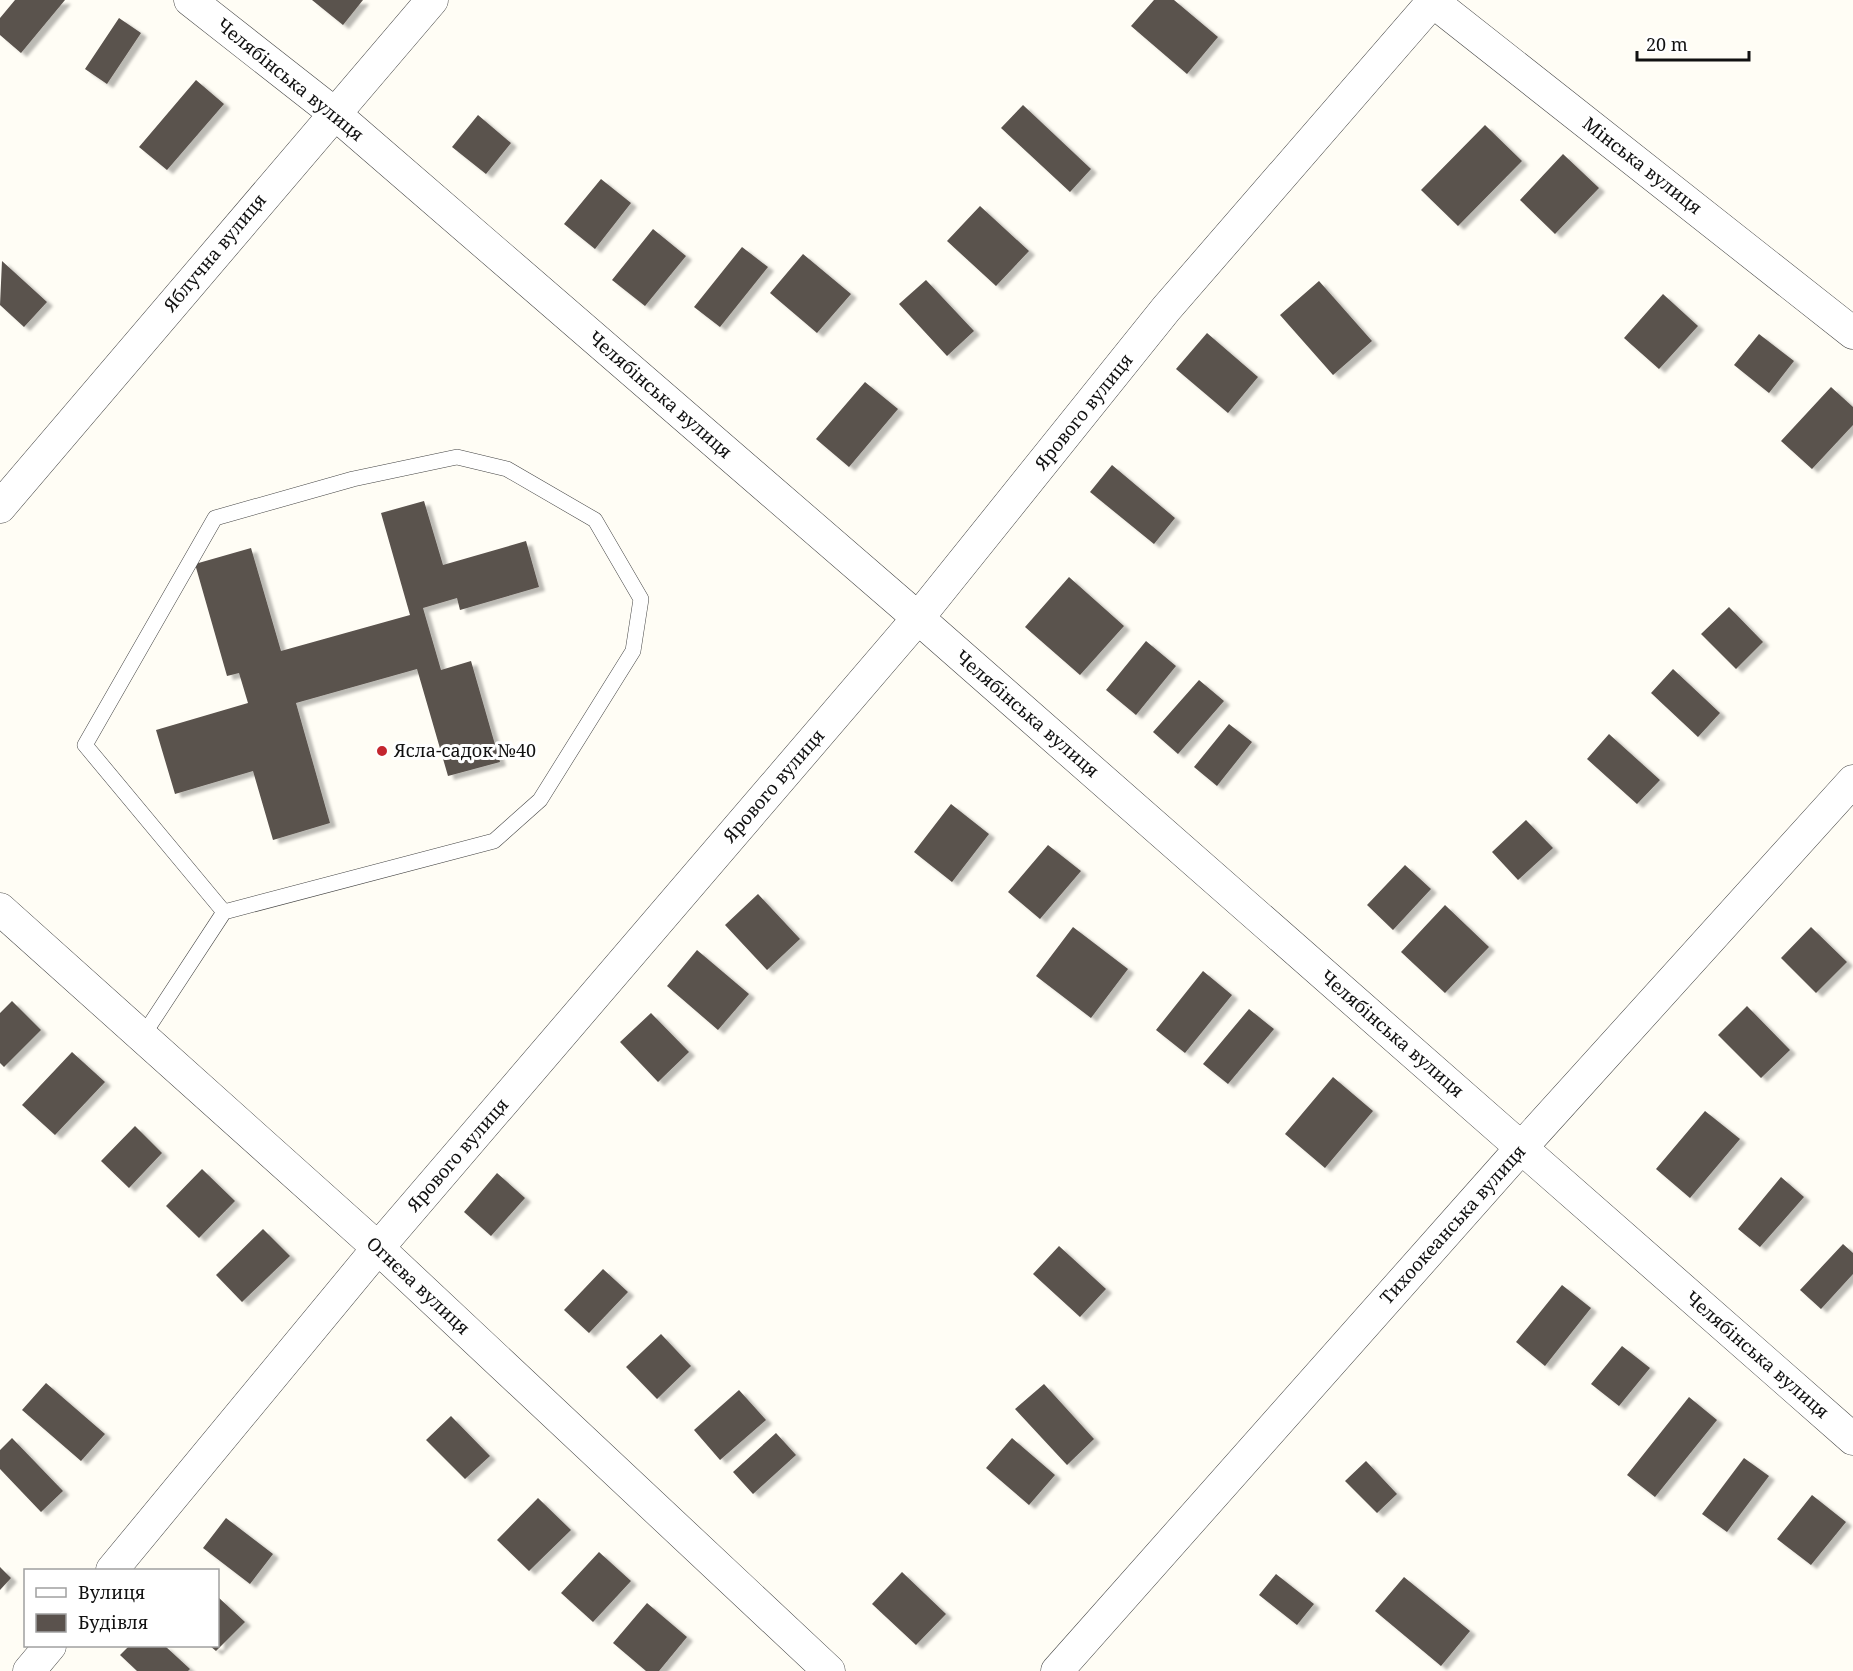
<svg xmlns="http://www.w3.org/2000/svg" width="1853" height="1671" viewBox="0 0 1853 1671" font-family="'Noto Serif',serif">
<style>
.building{fill:#5a524d;filter:url(#shadow)}
.lines{fill:none;stroke-linecap:round;stroke-linejoin:round}
.lane-casing{stroke:#444;stroke-width:16}
.street-casing{stroke:#444;stroke-width:33}
.lane{stroke:#fff;stroke-width:15}
.street{stroke:#fff;stroke-width:32}
.poi-dot{fill:#c4262e;stroke:#fff;stroke-width:2}
.labels{text-anchor:middle;stroke-width:6;stroke-linejoin:round;paint-order:stroke}
.street-label{font-size:18px;fill:#111;stroke:#fff}
.poi-label{font-size:18px;fill:#111;stroke:#fff;text-anchor:start}
</style>
<defs>
<filter id="shadow"><feDropShadow dx="6" dy="4" stdDeviation="1.5" flood-color="#0004"/></filter>
</defs>
<rect width="100%" height="100%" fill="#fffdf5"/>
<path class="building" d="M15,0h50l-44,53 -21,-18v-17z
M312,0h51l-20,25z
M1154,0h20l44,37 -31,37 -56,-48z
M119,18l22,15 -34,51 -22,-15z
M196,80l28,24 -57,66 -28,-23z
M1023,105l68,64 -21,23 -69,-64z
M478,115l33,28 -25,31 -34,-27z
M1485,125l37,36 -64,65 -37,-36z
M1563,154l36,34 -44,46 -35,-34z
M601,179l30,24 -36,46 -31,-25z
M980,206l49,45 -33,35 -49,-45z
M653,229l33,27 -41,50 -33,-26z
M742,247l26,20 -48,60 -26,-20z
M803,254l48,40 -34,39 -47,-40z
M2,261l45,41 -23,25 -24,-22z
M926,280l48,51 -27,25 -48,-52z
M1319,281l53,60 -39,34 -53,-60z
M1663,294l35,32 -39,43 -35,-31z
M1207,333l51,44 -30,36 -52,-44z
M1759,334l35,27 -25,32 -35,-28z
M865,382l33,27 -49,58 -33,-28z
M1831,387l22,20v18l-41,44 -31,-28z
M1112,465l63,53 -21,26 -64,-52z
M424,501l19,64 83,-24 13,46 -79,23 -3,-12 -34,10 18,62 30,-9 29,101 -52,14 -31,-107 -121,34 34,120 -57,17 -20,-69 -78,23 -19,-64 92,-27 -9,-30 -12,3 -32,-112 56,-16 30,103 129,-36 -29,-102z
M1069,577l55,49 -44,49 -55,-48z
M1729,607l34,35 -27,27 -35,-35z
M1146,641l30,25 -40,49 -30,-25z
M1673,669l47,44 -22,24 -47,-44z
M1199,680l25,21 -46,53 -25,-22z
M1229,724l23,18 -35,44 -23,-19z
M1609,734l51,46 -23,24 -50,-45z
M951,804l38,30 -37,48 -38,-30z
M1526,820l27,28 -35,32 -26,-28z
M1048,845l33,26 -41,48 -32,-27z
M1405,865l26,24 -38,41 -26,-25z
M758,894l42,45 -33,31 -42,-45z
M1445,905l44,42 -44,46 -44,-41z
M1073,927l55,42 -37,49 -55,-42z
M1811,927l36,35 -31,31 -35,-35z
M697,950l52,44 -31,36 -51,-44z
M1203,971l29,24 -47,58 -29,-23z
M12,1001l29,29 -37,37 -4,-4v-50z
M1747,1006l43,44 -29,28 -43,-43z
M1249,1009l25,20 -46,55 -25,-20z
M651,1013l38,39 -31,30 -38,-40z
M72,1052l33,30 -50,53 -33,-30z
M1333,1077l40,34 -48,57 -40,-34z
M1705,1111l35,28 -50,59 -34,-29z
M135,1126l27,27 -33,35 -28,-27z
M202,1169l33,32 -36,37 -33,-32z
M497,1173l28,25 -34,38 -27,-24z
M1781,1177l23,20 -44,50 -22,-18z
M263,1229l27,27 -48,46 -26,-27z
M1843,1244l10,9v21l-32,35 -21,-19z
M1059,1246l47,43 -26,28 -47,-43z
M603,1269l25,23 -39,41 -25,-23z
M1562,1285l29,23 -46,58 -29,-24z
M661,1334l30,32 -34,33 -31,-32z
M1622,1346l28,22 -31,38 -28,-22z
M46,1383l59,51 -24,27 -59,-51z
M1044,1384l50,55 -27,26 -52,-56z
M739,1390l27,30 -46,40 -26,-30z
M1689,1397l28,23 -62,77 -28,-22z
M451,1416l39,40 -25,23 -39,-39z
M776,1433l20,22 -43,39 -20,-22z
M12,1438l51,53 -22,21 -41,-43v-19z
M1012,1438l43,37 -26,30 -43,-37z
M1744,1458l25,18 -42,56 -25,-18z
M1366,1461l31,33 -20,19 -32,-32z
M1812,1495l34,27 -35,43 -34,-26z
M538,1498l33,32 -42,41 -32,-31z
M226,1518l47,36 -23,30 -47,-36z
M599,1552l32,29 -38,41 -32,-29z
M0,1567l11,11 -11,12z
M902,1572l44,42 -30,31 -44,-41z
M1276,1574l38,30 -17,21 -38,-30z
M1404,1577l66,54 -29,35 -66,-55z
M218,1597l27,25 -29,29 -6,-5h8z
M647,1603l40,34 -28,34h-13l-33,-28z
M129,1646h36l25,23 -2,2h-51l-17,-16z"/>
<g class="lines">
<g class="lane-casing">
<path id="lane" d="M142,1037l82,-125 270,-71 46,-41 93,-149 8,-52 -46,-79 -88,-51 -50,-12 -104,22 -138,39 -130,227 139,167"/>
</g>
<g class="street-casing">
<path id="street" d="M190,0l144,113 584,505 935,821
M1431,0l422,333
M0,507l432,-507
M0,909l378,339 451,423
M112,1570l266,-322 540,-630 248,-309 268,-309
M29,1671l21,-25
M1057,1671l464,-523 332,-367"/>
</g>
<use href="#lane" class="lane"/>
<use href="#street" class="street"/>
</g>
<circle class="poi-dot" cx="382" cy="751" r="6"/>
<g class="labels">
<g class="street-label">
<text transform="translate(290 80) rotate(39)" y="6">Челябінська вулиця</text>
<text transform="translate(1642 166) rotate(38)" y="6">Мінська вулиця</text>
<text transform="translate(215 253) rotate(-50)" y="6">Яблучна вулиця</text>
<text transform="translate(660 395) rotate(41)" y="6">Челябінська вулиця</text>
<text transform="translate(1084 412) rotate(-51)" y="6">Ярового вулиця</text>
<text transform="translate(1027 714) rotate(41)" y="6">Челябінська вулиця</text>
<text transform="translate(774 786) rotate(-49)" y="6">Ярового вулиця</text>
<text transform="translate(1392 1034) rotate(41)" y="6">Челябінська вулиця</text>
<text transform="translate(458 1155) rotate(-49)" y="6">Ярового вулиця</text>
<text transform="translate(1453 1225) rotate(-48)" y="6">Тихоокеанська вулиця</text>
<text transform="translate(418 1286) rotate(43)" y="6">Огнєва вулиця</text>
<text transform="translate(1757 1355) rotate(41)" y="6">Челябінська вулиця</text>
</g>
<g class="poi-label">
<text x="394" y="757">Ясла-садок №40</text>
</g>
</g>
<rect x="24" y="1569" width="195" height="78" fill="#ffffff" stroke="#a0a0a0" stroke-width="1.5"/>
<rect x="36" y="1588" width="30" height="9" fill="#ffffff" stroke="#a0a0a0" stroke-width="1.5"/>
<text x="78" y="1599" font-size="18" fill="#111111">Вулиця</text>
<rect x="36" y="1614" width="30" height="18" fill="#5a524d" stroke="#a0a0a0" stroke-width="1.5"/>
<text x="78" y="1629" font-size="18" fill="#111111">Будівля</text>
<path d="M1637 51v9h112v-9" fill="none" stroke="#111111" stroke-width="3"/>
<text x="1646" y="51" font-size="18" fill="#111111" stroke="#ffffff" stroke-width="4.5" paint-order="stroke">20 m</text>
</svg>
